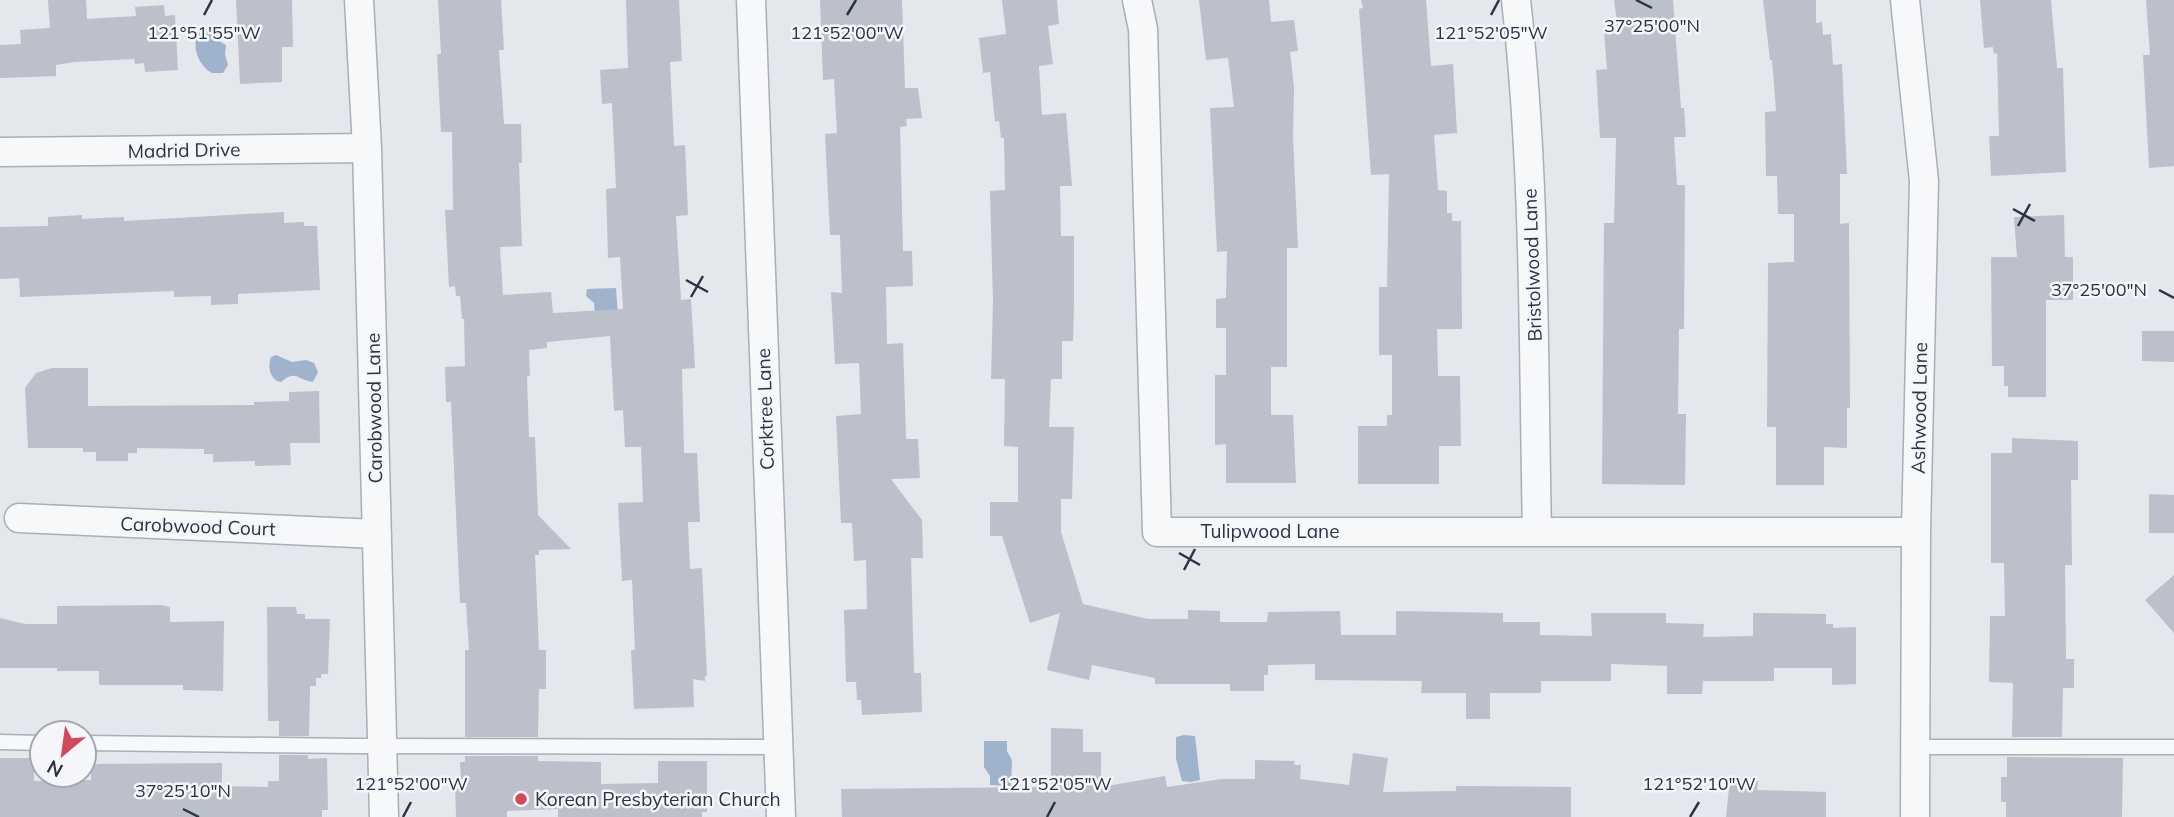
<svg xmlns="http://www.w3.org/2000/svg" width="2174" height="817" viewBox="0 0 2174 817" font-family="Mulish,sans-serif">
<style>
.water{fill:#9fb4cc}
.building{fill:#bbc0ca}
.lines{fill:none;stroke-linecap:round;stroke-linejoin:round}
.lane-casing{stroke:#a9aeb7;stroke-width:17}
.street-casing{stroke:#a9aeb7;stroke-width:31}
.lane{stroke:#f7f8fa;stroke-width:14}
.street{stroke:#f7f8fa;stroke-width:28}
.ticks{fill:none;stroke:#2b3445;stroke-width:2.5}
.poi-dot{fill:#d1495b;stroke:#f4f6f9;stroke-width:2.5}
.labels{text-anchor:middle;stroke-width:5;stroke-linejoin:round;paint-order:stroke}
.street-label{font-size:19px;fill:#2b3445;stroke:#f4f6f9}
.poi-label{font-size:19px;fill:#2b3445;stroke:#f4f6f9;text-anchor:start}
.ticks-label{font-size:18px;text-anchor:middle;fill:#2b3445;stroke:#f4f6f9;stroke-width:5;stroke-linejoin:round;paint-order:stroke}
</style>
<rect width="100%" height="100%" fill="#e4e7ec"/>
<path class="water" d="M201,27l12,3 6,11 7,4 -1,9 3,11 -5,8h-11c-16,-9 -22,-31 -11,-46z
M616,288l3,42 -23,1 -2,-28 -8,-7 1,-7z
M276,355l16,7 14,-2 8,3 4,9 -5,10c-16,-2 -16,-13 -32,0l-4,-1c-8,-6 -9,-15 -6,-24z
M1184,735l11,1 5,44 -9,2 -9,-1 -6,-22v-22z
M984,741h23v10l5,9 -1,26 -21,-1v-9l-6,-9z"/>
<path class="building" d="M48,0h38l1,19 49,-3 -1,-9 29,-2 1,11 10,-1 3,55 -33,2 -1,-9 -9,1 -1,-5 -60,3 -18,3v11l-56,2v-33l21,-1 -1,-14 30,-2z
M236,0h56l1,47h-11v35l-42,2z
M438,0h63l3,50h-5l5,74h17l1,39h-3l3,83 -22,1 3,48 48,-3 2,21 70,-4 -3,-52 -12,1 -2,-69 10,-1 -4,-85 -10,1 -2,-34 28,-2 -2,-68h53l3,61 -12,1 4,84 11,-1 3,70 -12,1 5,84 10,-1 4,69 -13,1 2,84h13l3,69h-12l2,47 12,-1 5,108h-2v5l-12,-2 1,28 -60,2 -3,-59h4l-3,-70 -10,1 -4,-78 25,-1 -2,-55h-16l-2,-37 -9,1 -4,-75 -63,6v6l-18,2 1,26h-3l2,61h6l3,78 33,34 -32,1v5h-4l4,95h7v39h-7l-1,48h-73v-87h4l-3,-47h-6l-9,-201h-5l-1,-35 20,-1 -1,-47h-2l-2,-23h-4l-1,-10 -6,1 -4,-77h8l-1,-78h-11l-4,-78h4z
M820,0h82l3,88h13l4,30 -16,1 1,7 -7,1 3,124h9l1,35 -27,1 1,57 16,-1 3,96h12l2,39 -29,1 31,41 1,38h-12l3,115h7l1,39 -60,3 -1,-15h-4l-1,-18h-10l-2,-72 23,-1 -1,-49 -12,1 -2,-38h-11l-5,-107 25,-2 -2,-51 -24,1 -4,-72 11,1 -2,-58h-10l-5,-101 12,-1 -3,-54 -11,1z
M1002,0h55l2,24 -11,2 5,38 -14,2 3,49 24,-2 6,73h-12l1,50h13v66l-1,39h-11v38h-11l-2,48h25l-2,72h-11v33l22,72 65,15h40v-9l32,1v11h47l1,-10 72,-1 1,24h55v-24l107,2v9h37v13l52,1 -1,-23h75v10l38,1 -1,13 50,-1v-23l73,1v10h7v4l23,-1v57l-24,1v-17h-58v13h-71l-1,13h-35v-28l-56,-2v17h-70v12h-51v26h-24v-26h-45l1,-12 -107,-1v-16l-47,1v10h-4v16h-34v-7h-75v-6l-63,-13 -3,15 -42,-10 13,-57 -30,10 -28,-87h-12v-34h28v-55l-14,-1 1,-67h-14l2,-77 -3,-111 15,-1 -1,-52h-3l-2,-17 -4,1 -5,-50 -7,1 -4,-35 27,-4z
M1199,0h70l2,22 23,-2 4,31 -8,1 4,35 -1,50 5,111h-11v119h-16v48h22l3,68h-70v-39l-11,1v-70h11v-47h-10v-29l10,-1 1,-47 -10,1 -7,-144 24,-1 -6,-49 -22,2z
M1361,0h65l5,66 22,-2 4,69 -23,2 4,55 9,1v22h5v8h9l1,108h-25l1,47h22l1,70h-22v38h-81v-58h29v-11h5v-60h-13v-68h8l2,-113 -18,1 -12,-166 4,-1z
M1614,0h59l8,108h3l2,29h-12l3,48h8l-1,144h-5l-1,85h8l-1,71 -83,-1 2,-261h10l2,-85h-16l-4,-68 11,-1 -3,-38 14,-1z
M1763,0h53v23l6,-1 1,13 8,-1 2,31 9,-1 5,110h-7v50l9,-1 1,185h-3v40l-23,-1v38h-48v-58h-9l1,-164 26,-1v-48h-16l-1,-38h-11l-1,-64 11,-1 -4,-51h-2z
M1980,0h71l6,68h6l3,104 -75,4 -2,-40h10l-2,-83 -3,1 -1,-7 -9,1z
M2146,0h28v166l-25,2 -6,-113h7z
M284,212v11l20,-1v4h13l3,64 -82,4v10l-27,1v-9l-37,1v-6l-154,6 -1,-19 -19,1v-52l48,-1v-9l34,-2v4l42,-2v4z
M2064,215l1,42h8v43h-27v97h-38v-11h-4v-20h-12l-1,-109h26l-3,-40z
M2142,331h32v31l-32,-1z
M52,368h36v38l166,-1v-3l35,-1v-9l30,-1 1,52h-30l1,22 -36,1v-5l-42,1v-8h-9v-5l-67,-1v5h-9v8h-32v-9h-13v-4h-55l-3,-60 11,-15z
M2012,438l66,3v39h-7l1,85h-7l1,94h8v29h-11l-1,49h-50l1,-54 -24,-1 1,-66h15l-1,-53h-13v-110h21z
M2149,494l25,1v38h-25z
M2174,575v58l-29,-33z
M161,605l9,2v15l54,-1 -1,70 -40,-1v-5h-84v-14h-42v-3h-57v-50l25,6h32v-18z
M267,607h29l1,7h8v5h25l-2,55h-7v4h-5v8h-6l-1,50h-30v-15h-11z
M1051,728l32,1v23h18v35l64,-11 2,11 55,-8h33v-19l40,1 -1,4h7l-1,14 49,6 4,-32 35,5 -5,34 73,-1v-5l115,1v30h-729l-1,-28 210,-2z
M279,755h29v4l19,-1 1,52h-6v7h-322v-59h34v23l57,-1v-16l131,-1v23l46,1v-6h11z
M465,756h73v5l63,1v22l57,-1v-22h49v51h-5v5h-144v-8l-51,2v6h-51l-1,-34 6,-1 -1,-20h5z
M2007,757l116,1 -1,59h-116v-15h-5v-25h6z
M1730,778l28,3 -1,9 69,2v25h-100z"/>
<g class="lines">
<g class="lane-casing">
<path id="lane" d="M0,742l42,1
M84,743l272,3 421,1
M1916,747h258"/>
</g>
<g class="street-casing">
<path id="street" d="M359,0l8,148 17,669
M751,0l30,817
M1137,0l6,29 14,503h759
M1516,0c20,176 17,354 21,531
M1905,0l19,181 -8,351 -1,285
M0,152l367,-4
M19,518l358,16"/>
</g>
<use href="#lane" class="lane"/>
<use href="#street" class="street"/>
</g>
<path class="ticks" d="M1636,0l16,8M204,15l8,-15M847,15l9,-15M1491,15l8,-15M2013,209l22,12M2018,226l12,-22M686,280l22,12M2159,290l15,8M691,297l12,-21M1179,553l21,12M1184,570l11,-21M183,809l16,8M403,817l8,-15M1047,817l8,-15M1690,817l9,-15"/>
<circle class="poi-dot" cx="521" cy="799" r="7"/>
<g class="labels">
<g class="street-label">
<text transform="translate(184 150) rotate(-1)" y="7">Madrid Drive</text>
<text transform="translate(1532 265) rotate(-92)" y="7">Bristolwood Lane</text>
<text transform="translate(374 408) rotate(-91)" y="7">Carobwood Lane</text>
<text transform="translate(1919 408) rotate(-89)" y="7">Ashwood Lane</text>
<text transform="translate(765 409) rotate(-92)" y="7">Corktree Lane</text>
<text transform="translate(198 526) rotate(2)" y="7">Carobwood Court</text>
<text x="1270" y="538">Tulipwood Lane</text>
</g>
<g class="poi-label">
<text x="535" y="806">Korean Presbyterian Church</text>
</g>
</g>
<g class="ticks-label">
<text x="1652" y="32">37°25'00"N</text>
<text x="204" y="39">121°51'55"W</text>
<text x="847" y="39">121°52'00"W</text>
<text x="1491" y="39">121°52'05"W</text>
<text x="2099" y="296">37°25'00"N</text>
<text x="411" y="790">121°52'00"W</text>
<text x="1055" y="790">121°52'05"W</text>
<text x="1699" y="790">121°52'10"W</text>
<text x="183" y="797">37°25'10"N</text>
</g>
<g transform="translate(63 754) rotate(209)"><circle r="33" fill="#f4f6f9" stroke="#a4a8b1" stroke-width="2"/>
<path d="M0-5L12 26L0 18L-12 26Z" fill="#d1495b"/>
<text y="-10" font-size="19" font-weight="bold" text-anchor="middle" fill="#2b3445">N</text>
</g>
</svg>
